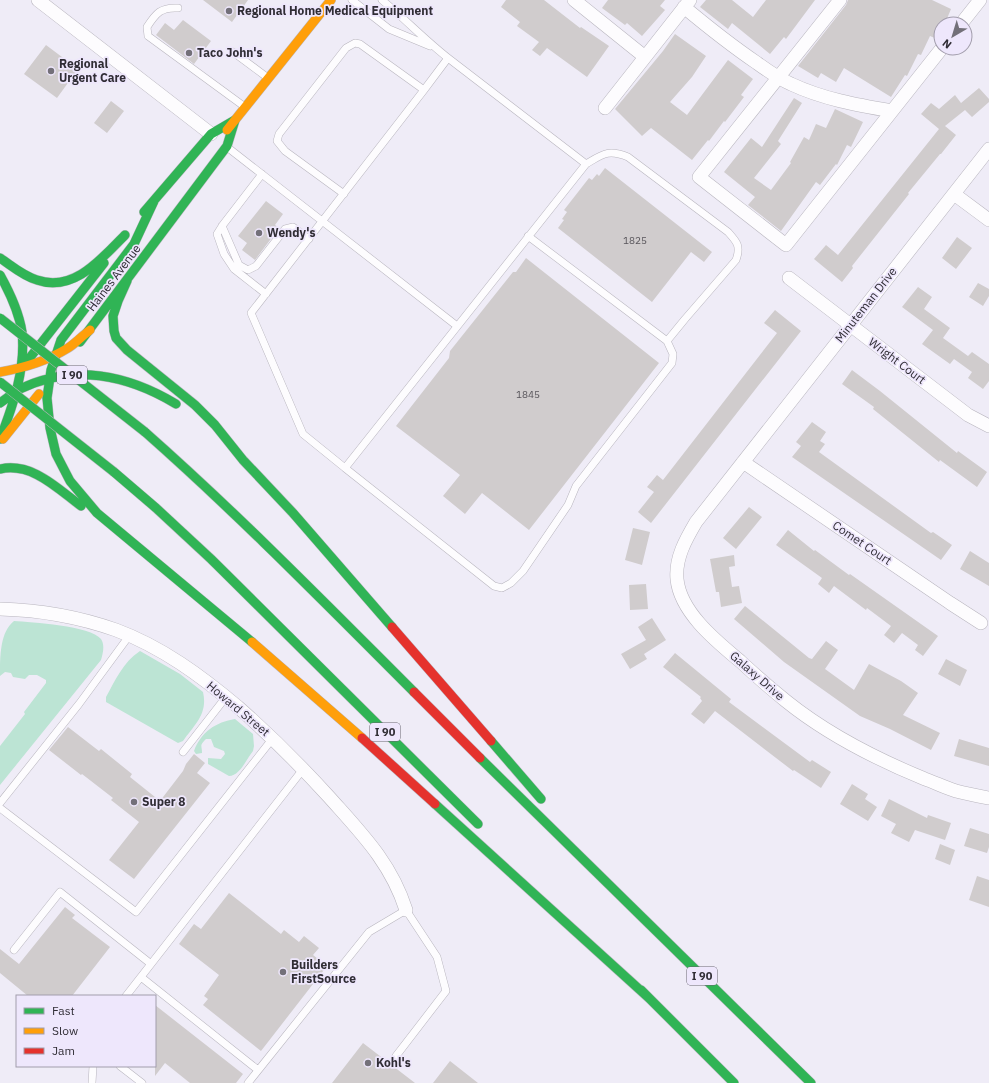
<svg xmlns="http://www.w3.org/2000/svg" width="989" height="1083" viewBox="0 0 989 1083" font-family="'IBM Plex Sans',sans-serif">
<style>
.green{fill:#bce4d4}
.building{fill:#d0cccd}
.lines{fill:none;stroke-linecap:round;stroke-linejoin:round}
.lane-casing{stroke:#b8b5be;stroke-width:8}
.street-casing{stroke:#b8b5be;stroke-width:14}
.fast-casing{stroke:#b8b5be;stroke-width:10}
.slow-casing{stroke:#b8b5be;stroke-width:10}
.jam-casing{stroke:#b8b5be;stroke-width:10}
.lane{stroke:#fdfcfe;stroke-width:7}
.street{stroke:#fdfcfe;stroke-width:13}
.fast{stroke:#30b455;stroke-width:9}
.slow{stroke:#ff9f0a;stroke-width:9}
.jam{stroke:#e5322d;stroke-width:9}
.fast-bridge-casing{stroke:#b8b5be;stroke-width:10;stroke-linecap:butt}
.fast-bridge{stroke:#30b455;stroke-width:9}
.poi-dot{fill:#737079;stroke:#eee7fc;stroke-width:1.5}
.labels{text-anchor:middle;stroke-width:3.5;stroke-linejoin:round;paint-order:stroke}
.number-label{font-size:10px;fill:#58555b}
.shield{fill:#eee7fc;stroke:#696571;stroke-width:1}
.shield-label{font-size:11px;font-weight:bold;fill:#302d35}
.poi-label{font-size:12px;font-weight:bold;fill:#302d35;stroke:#eee7fc;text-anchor:start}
.street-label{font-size:12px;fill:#302d35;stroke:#eee7fc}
</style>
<rect width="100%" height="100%" fill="#efecf7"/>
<path class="green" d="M14,621c17,1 77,5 87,18 4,6 2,14 0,21l-101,125v-39l25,-32 -1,-2 22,-29v-3l-9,-5h-8l-4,4 -12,-2 -2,-4 -6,-1 -5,4c0,-20 0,-44 14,-55z
M140,651l40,23 23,18c5,22 -8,32 -20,49l-5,2 -72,-41v-5c9,-16 17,-35 34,-46z
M235,719l18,15 1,12 -1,5c-6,7 -13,25 -24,25l-21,-12v-6l13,1 4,-5 -1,-3 -10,-4 -3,-8h-5c-7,7 -4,6 -4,14l-6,1 -2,-3c7,-19 22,-29 41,-32z"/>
<path class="building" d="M203,0h45l-16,22z
M506,0h38l36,28 1,-1 28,19 -22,31 -40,-29 -7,8 -8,-6 7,-8 -22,-16 3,-4 -19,-15z
M608,0h57l-5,6 5,4 -23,26 -15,-13 -2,2 -23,-17z
M706,0h26l21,17 13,-17h49l-29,39 -2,-2 -14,17 -38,-31 -4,6 -28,-22z
M848,0h84l19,9 -5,12 -2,3h-3v7l-4,8 -7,-3 -9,19 -3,-1 -11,22 -2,-1 -14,22 -47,-29 -8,14 -15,-9 -3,5 -20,-12 48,-61z
M183,20l28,21 -17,23 -38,-29 9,-12 9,7z
M675,34l31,22 -14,21 -22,25 17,13 41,-55 25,19 -12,16 3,2 -19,25 -1,-1 -15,20 -1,-1 -16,20 -41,-32 -9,8 -27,-27 48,-58z
M46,45l32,24 -21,29 -33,-24z
M979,88l10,11v3l-17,15 -7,-7 -20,16 11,9 -15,19h-1l-32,39 1,1 -57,72 1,2 -11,14 -28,-23 12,-14 12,10 101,-126 -18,-15 10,-11 8,6 16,-14 6,8z
M794,98l8,5 -24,38 3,3 -27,34 17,12 20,-27 -1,-1 14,-25 5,3 7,-16 10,4 9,-19 28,13 -12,25 -4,-2 -10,20 -1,-1 -16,21 -4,-3 -35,49 -33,-26 7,-8 -31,-25 27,-34 11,9z
M111,101l13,10 -17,22 -13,-10z
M605,168l107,84 -8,10 -13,-10 -39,50 -94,-74 6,-8 -2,-1 5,-7 -3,-2 25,-32 3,2 5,-6 2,2z
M266,201l17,13 -8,11 4,3 -24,32 -13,-10 5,-7 -9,-7z
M957,237l15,11 -16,21 -14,-11z
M526,258l133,105 -130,167 -47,-37 -17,21 -22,-18 17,-21 -64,-49 53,-68 1,-7 63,-79h3z
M978,283l11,6v7l-6,10 -14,-9z
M918,287l14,10 -8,12 26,19 -7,10 25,18 4,-4 17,12v17l-6,8 -15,-11 4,-6 -18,-13 -4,5 -28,-20 11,-14 -31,-23z
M775,310l26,21 -150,192 -13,-11 16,-20 -7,-5 10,-12 6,5 114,-147 -13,-10z
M852,370l28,21 77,62 1,-2 29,21 -10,15 -37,-27 -1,2 -66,-53 1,-2 -32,-23z
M812,422l14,10 -6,9 5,3 -6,8 112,81 2,-1 19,13 -11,15 -149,-103 9,-11 -5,-4z
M749,507l13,10 -26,32 -13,-11z
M633,528l17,4 -8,33 -17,-5z
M788,530l26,21 1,-1 34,25 1,-1 88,62 -15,20 -8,-6 3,-5 -16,-12 -8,10 -10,-8 7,-9 -24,-18 -1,2 -32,-24 -5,7 -11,-9 4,-6 -46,-33z
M970,551l19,12v23l-29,-17z
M734,555l1,11 -6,1 3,20 7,-1 3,17 -21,4 -2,-15h-3l-6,-33z
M646,584l2,25 -18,1 -1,-25z
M745,606l64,52 3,1 14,-18 12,9 -13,19 29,21 15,-26 32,17 17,12 -15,22 37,18 -9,17 -41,-21 -30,-13 -76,-54 -50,-43z
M652,618l14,22 -22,14 3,5 -17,10 -9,-15 25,-14 -8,-13z
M675,653l56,46 -2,3 81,60 2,-2 19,12 -10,16 -27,-18 -1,1 -78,-60 -11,13 -13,-10 11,-13 -2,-3 1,-1 -38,-30z
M946,659l21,11 -7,16 -22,-12z
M68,727l31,24 2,-2 31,25 -2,3 30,24 23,-30 3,-7 8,-10 11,9 -8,10 13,10 -76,96 -25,-19 30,-38 -28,-22 2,-2 -31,-24 -1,1 -32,-25z
M959,739l30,9v18l-35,-10z
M852,784l16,10 -3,5 12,8 -9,14 -28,-17z
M889,799l38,19 1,-3 23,8 -6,17 -30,-10 -6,12 -18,-9 5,-9 -15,-8z
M970,828l19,6v13l-2,6 -23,-7z
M940,844l15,6 -5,15 -15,-6z
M977,876l12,4v27l-20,-7z
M229,893l52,41 3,-4 15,12 5,-6 15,12 -6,7 14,11 -66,85 -58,-46 5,-6 -4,-3 15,-21 -40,-31 15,-20 7,5z
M65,907l10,8 -3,3 38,29 -38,49h-44l-28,-23v-24l19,15z
M155,1005l88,69 -7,9h-46l-25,-20 -10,13z
M363,1043l52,40h-83z
M450,1061l28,22h-45z"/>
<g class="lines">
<g class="lane-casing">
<path id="lane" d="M352,0l37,29 41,17
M382,0c23,19 43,40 66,58l138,106 -241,304 -42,-34 -52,-121 173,-223 24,-32
M178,8c-17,-1 -22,5 -31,19l1,9 97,71
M233,52l35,26
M227,147l230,179
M262,174l-40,52 -5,8 7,20 10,15 32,25
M344,194l-59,-43 -8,-10 2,-7 67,-86 9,-5 5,1 64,46
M222,226l17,39 9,5 8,-4 29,-37 8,-2 16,12
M528,236l139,105 18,-22 51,-59c5,-14 1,-18 -8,-28l-100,-75c-20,-8 -25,-3 -42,7
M345,468l149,118 8,2 9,-5 12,-12 45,-66 8,-19 96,-123 1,-9 -6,-13
M183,752l43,-55
M0,803l79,-99 50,-68
M0,808l136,104 137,-174
M14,950l46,-58 91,72
M141,977l117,93
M126,996l178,-228
M120,1066l22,17
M92,1083l1,-17
M248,1083l121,-151 37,-22 31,47 9,34 -50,65"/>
</g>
<g class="street-casing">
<path id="street" d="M38,0l173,134
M574,0l71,57
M840,0l-141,177 87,68 156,-197
M684,7c24,20 48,39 73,56 11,8 22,16 34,21 32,15 66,21 101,27
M961,24l19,-24
M605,108l85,-108
M989,149l-293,373c-10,17 -21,36 -19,57 3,33 39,62 63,82 15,14 30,27 46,40 41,33 90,58 139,78 11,4 21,9 31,12 11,3 22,5 33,7
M954,194l35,26
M789,278l179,137 21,11
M743,462l207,141 31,20
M0,609c39,1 79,8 116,21 46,17 85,46 122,77 34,30 62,58 92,91 32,36 61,65 76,112"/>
</g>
<g class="fast-casing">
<path id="fast" d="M154,201l-20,43 -73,96 -10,30 -4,28 3,30 6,26 14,27 27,32 155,129
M144,212l67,-78 24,-14
M0,258c12,8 23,18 37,22 37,13 65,-22 88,-45
M0,275c10,18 19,37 22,57 4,36 -9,74 -22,107
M127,281l-9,20 -5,15 1,15 2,7 11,12 68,55 20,20 28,35 50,53 99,114
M80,342l147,-196 8,-26
M28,360l76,-97
M0,403c7,-5 13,-10 20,-14 53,-26 108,-14 156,15
M145,432c94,83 181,172 269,260
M0,469c32,-7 57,19 81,37
M114,472l42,36 55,51 267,265
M491,741l50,58
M480,758l331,325
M435,804l215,195
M641,990l93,93"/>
</g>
<g class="slow-casing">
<path id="slow" d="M227,130l104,-130
M0,372c24,-4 47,-11 68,-24 8,-5 14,-12 22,-18
M3,439l36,-45
M252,642l110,96"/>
</g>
<g class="jam-casing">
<path id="jam" d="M392,627l99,114
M414,692l66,66
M362,738l73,66"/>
</g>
<use href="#lane" class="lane"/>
<use href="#street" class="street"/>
<use href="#fast" class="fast"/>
<use href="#slow" class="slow"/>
<use href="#jam" class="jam"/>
<g class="fast-bridge-casing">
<path id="fast-bridge" d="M0,318l145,114
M0,382l114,90"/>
</g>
<use href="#fast-bridge" class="fast-bridge"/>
</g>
<g class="poi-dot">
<circle cx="229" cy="11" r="4"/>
<circle cx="189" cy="53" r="4"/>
<circle cx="51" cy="71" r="4"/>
<circle cx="259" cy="233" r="4"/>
<circle cx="134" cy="802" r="4"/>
<circle cx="283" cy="972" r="4"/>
<circle cx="368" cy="1063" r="4"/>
</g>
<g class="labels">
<g class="number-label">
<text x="635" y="244">1825</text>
<text x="528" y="398">1845</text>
</g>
<g class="shield">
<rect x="57" y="366" width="30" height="18" rx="3"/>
<rect x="370" y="723" width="30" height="18" rx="3"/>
<rect x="687" y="967" width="30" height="18" rx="3"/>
</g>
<g class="shield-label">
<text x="72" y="379">I 90</text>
<text x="385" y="736">I 90</text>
<text x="702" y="980">I 90</text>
</g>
<g class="poi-label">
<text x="237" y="15">Regional Home Medical Equipment</text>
<text x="197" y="57">Taco John's</text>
<text x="59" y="68">Regional<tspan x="59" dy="14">Urgent Care</tspan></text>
<text x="267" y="237">Wendy's</text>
<text x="142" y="806">Super 8</text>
<text x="291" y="969">Builders<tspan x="291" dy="14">FirstSource</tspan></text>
<text x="376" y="1067">Kohl's</text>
</g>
<g class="street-label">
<text transform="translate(114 278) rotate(-53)" y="4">Haines Avenue</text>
<text transform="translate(866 305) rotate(-52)" y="4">Minuteman Drive</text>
<text transform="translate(897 361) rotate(37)" y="4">Wright Court</text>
<text transform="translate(862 543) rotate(34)" y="4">Comet Court</text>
<text transform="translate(757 676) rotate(41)" y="4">Galaxy Drive</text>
<text transform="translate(238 709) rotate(40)" y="4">Howard Street</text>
</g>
</g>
<rect x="16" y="995" width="140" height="72" fill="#eee7fc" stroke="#a29dac"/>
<rect x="24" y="1008" width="20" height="6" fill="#30b455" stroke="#a29dac"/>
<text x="52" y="1015" font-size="12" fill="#302d35">Fast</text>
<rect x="24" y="1028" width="20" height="6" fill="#ff9f0a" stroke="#a29dac"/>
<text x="52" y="1035" font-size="12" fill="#302d35">Slow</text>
<rect x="24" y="1048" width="20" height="6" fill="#e5322d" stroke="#a29dac"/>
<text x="52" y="1055" font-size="12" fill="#302d35">Jam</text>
<g transform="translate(953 36) rotate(218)"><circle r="19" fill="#eee7fc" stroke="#a29dac"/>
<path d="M0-3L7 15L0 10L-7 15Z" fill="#737079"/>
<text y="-6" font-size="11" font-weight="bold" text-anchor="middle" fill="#302d35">N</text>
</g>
</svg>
